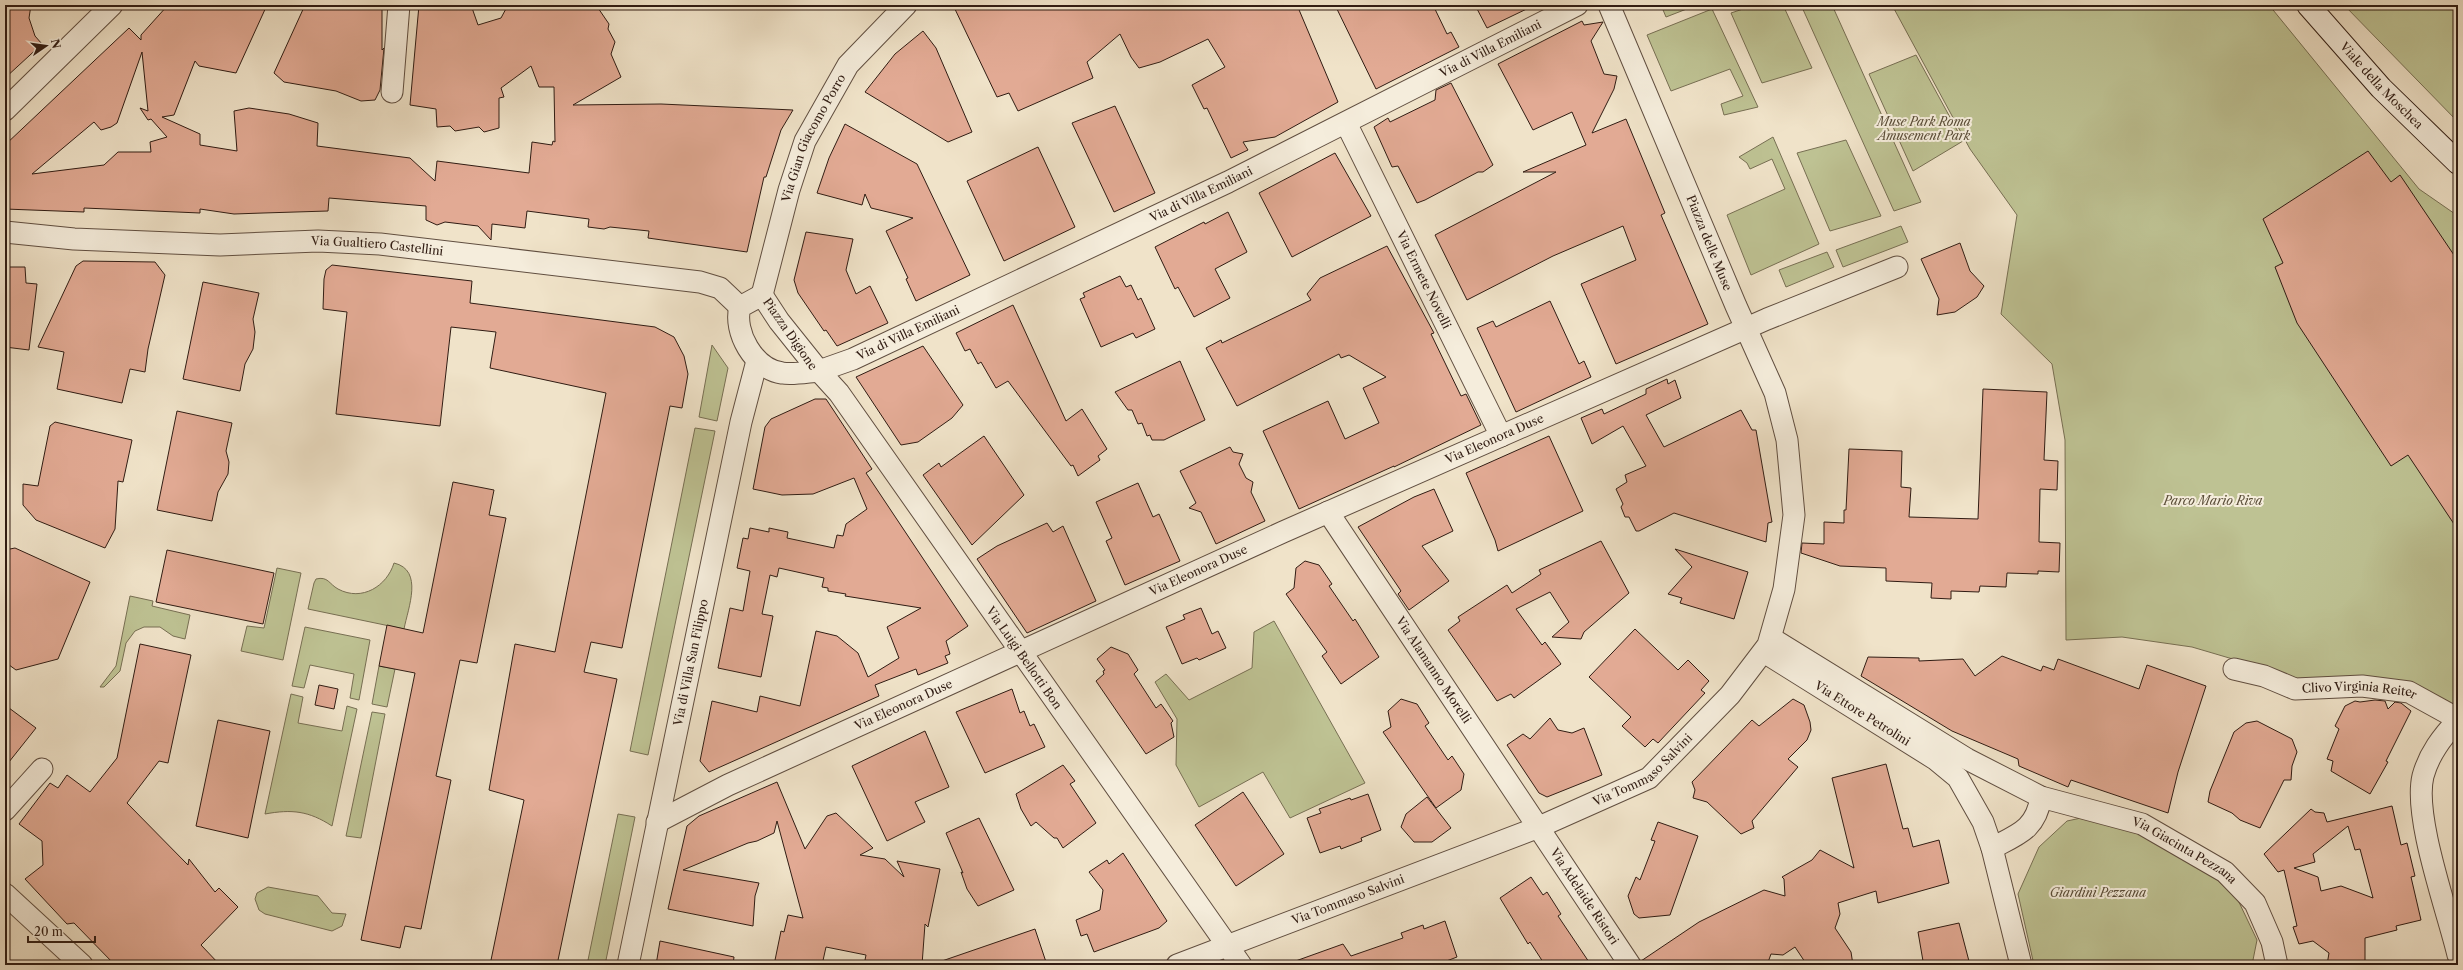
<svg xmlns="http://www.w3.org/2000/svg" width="2463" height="970" viewBox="0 0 2463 970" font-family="'Libre Caslon Text',serif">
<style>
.green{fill:#bec293;stroke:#776f53}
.building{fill:#e2aa94;stroke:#301c13;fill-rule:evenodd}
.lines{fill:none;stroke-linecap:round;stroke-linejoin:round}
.street-casing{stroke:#604e40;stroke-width:23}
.secondary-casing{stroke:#301c13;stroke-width:24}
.street{stroke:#f5eddc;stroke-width:21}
.secondary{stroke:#f5eddc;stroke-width:22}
.labels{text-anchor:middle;stroke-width:4;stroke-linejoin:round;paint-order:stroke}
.street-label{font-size:12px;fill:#301c13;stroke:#f5eddc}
.park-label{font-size:12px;font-style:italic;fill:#5b4e39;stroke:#f5eddc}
</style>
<rect width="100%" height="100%" fill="#f0e3c9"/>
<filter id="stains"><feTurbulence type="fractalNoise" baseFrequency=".005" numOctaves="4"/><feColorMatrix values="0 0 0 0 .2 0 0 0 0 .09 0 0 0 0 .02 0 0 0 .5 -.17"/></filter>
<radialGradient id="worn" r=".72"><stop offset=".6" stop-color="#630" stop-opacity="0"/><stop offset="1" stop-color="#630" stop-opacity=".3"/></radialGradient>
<path class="green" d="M1661,5h36l-31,12z
M1755,5h28l29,63 -50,15 -31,-70z
M1801,5h31l89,197 -27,9z
M1892,5h377l150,184 39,27v492l-159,-25 -29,-13 -78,-23 -70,-10 -56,3 -1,-200 -13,-76 -51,-50 16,-99 -47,-66z
M2344,5h114v117z
M1712,9l46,98 -34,8 -3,-11 22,-8 -13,-27 -59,22 -24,-56z
M1916,55l47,86 -50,30 -44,-97z
M1773,137l46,107 -68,31 -24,-60 58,-26 -13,-30 -22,10 -3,-6 -8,-6z
M1846,140l35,76 -51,15 -33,-78z
M1901,226l7,16 -65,25 -7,-17z
M1827,252l7,15 -48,20 -7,-17z
M712,345l16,23 -11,53 -18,-4z
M695,428l20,3 -67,324 -18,-4z
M394,563c30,7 14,45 10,66l-96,-20 6,-26 2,-4c12,-3 13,5 22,10 24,13 49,-3 56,-26z
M277,568l24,5 -18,87 -42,-9 6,-25 17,2z
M130,596l23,5 -1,5 38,9 -5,24 -12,-3 -13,-9h-16l-9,4 -9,12 -6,28 -16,16h-4l16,-21z
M1274,621l91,162 -75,35 -27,-46 -64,35 -23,-42 1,-46 -22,-37 11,-8 23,26 63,-32 2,-36z
M305,627l65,13 -11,60 -9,-2 4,-24 -44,-9 -6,23 -12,-2z
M379,666l16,3 -8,38 -15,-3z
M291,694l12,3 -5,26 44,8 5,-25 10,3 -25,117c-23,-15 -40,-17 -67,-12z
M372,712l13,2 -24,124 -15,-2z
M618,814l17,3 -30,148h-18z
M2095,815l65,24 45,30 32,29 20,42 -5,25h-218l-16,-71 21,-47 28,-26z
M268,887l50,9 14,17 14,1 -4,12 -10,5 -67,-17 -6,-4 -4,-11 2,-6z"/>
<path class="building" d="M5,5h26l-2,13 6,18 7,8 -37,34z
M168,5h99l-31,68 -37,-7 -4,-5 -21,54 -12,2 38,17v11l37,6 -3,-40 15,-3 40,6 29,9 -1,23 93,12 25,23 2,-20 92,12 3,-31 20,3 1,-4 2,1 -1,-55h-15l-8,-21 -30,22 3,9 -5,1v30l-15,4 -5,-5 -24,4 -5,-5 -13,1 -1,-18 -26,-4 9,-100h52l7,20 23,-7 7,-13h88l13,19 -1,5 7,13 -4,12 10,23 -48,28 88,-1 132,6 -12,20 -15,47h-2l-17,75 -99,-14 1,-7 -39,-4 -6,2 -16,-2 1,-8 -62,-8 -2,17 -33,-4 -1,16 -13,-14 -33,-4 -8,3 -11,-5v-14l-97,-8 -1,13 -65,2 -29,1 -34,-5v4l-116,-5v4l-79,-3v-64l124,-117 12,12v-5zM142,52l6,59 -8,-3 8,12 3,-1 16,18 -17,5 1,10h-33l-14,13 -72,9 62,-52 7,8 10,-3 6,-4z
M305,5h77v45l2,-2 -4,42 -5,10 -14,1 -25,-10 -52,-9 -10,-9z
M953,5h344l41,97 -63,35 -32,5 5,8 -17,8 -24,-50 -3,1 -12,-24 33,-18 -17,-28 -48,23 -21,6 -8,-11 -11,-23 -33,28 6,16 -75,33 -9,-18 -12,4z
M1335,5h98l14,29 4,-2 8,15 -83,42z
M1475,5h60l-48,23z
M1582,21l2,4 19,-3 -12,19 13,33 13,2 -3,13 -22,44 34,-14 39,94 -4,2 47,109 -92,40 -35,-80 55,-24 -13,-34 -70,30 -86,44 -32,-65 121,-63h-33l63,-27 -14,-33 -39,18 -35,-66z
M923,31l13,17 36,84 -24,10 -83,-50 30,-38z
M1451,83l42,82 -10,7h-5l-53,28 -8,3 -19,-37 -6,1 -18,-40 14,-9 2,4 45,-22 1,-10z
M1115,106l40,87 -41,19 -42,-89z
M845,124l72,40 53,111 -54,26 -10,-22 2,-1 -22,-47 27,-13 -42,-10 -6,-14 -3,11 -45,-12 12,-35z
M1038,147l37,80 -71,34 -37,-80z
M2368,151l23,31 9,-7 58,86v269l-50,-75 -17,11 -94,-143 -22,-56 8,-4 -20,-44z
M1335,153l36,63 -79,41 -33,-64z
M1228,212l19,40 -32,17 15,29 -36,19 -16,-30 -3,2 -20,-42 49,-25 1,2z
M806,232l47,7 -7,31 10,24 14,-8 18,37 -51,23 -11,-16 -2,1 -26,-38 -4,-13z
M1960,243l10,28 14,15 -7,11 -22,15 -18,3 2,-16 -18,-40z
M1387,246l47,87 -3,1 30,62 5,-2 15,31 -87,42v-1l-95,43 -36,-78 65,-30 17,38 34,-16 -16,-35 23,-11 -37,-22 -8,3 -2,-4 -102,52 -31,-58 15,-8 1,3 89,-43 -4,-6 13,-16z
M83,261l72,1 10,13 -17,74 -3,23 -15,-3 -8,34 -65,-14 7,-37 -26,-5 38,-81z
M332,265l140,16 -2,22 185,24 19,10 10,19 4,18 -6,34 -12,-2 -48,242 -31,-6 -7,30 33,7 -60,286h-67l34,-165 -35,-10 26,-146 40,8 51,-259 -116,-25 6,-36 -45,-5 -11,99 -104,-12 11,-102 -24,-3 1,-30 2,-9z
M5,267h20l1,16 11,1 -8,66 -24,-3z
M1120,276l6,11 5,-2 7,15 3,-2 14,31 -19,9 -3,-5 -32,14 -21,-48 5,-2 -2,-4z
M203,282l56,11 -6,26 2,13 -2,17 -8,15 -5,27 -57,-12z
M1550,301l29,63 5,-3 7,16 -75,35 -39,-84 16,-7 3,6z
M1013,305l53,116 16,-12 25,40 -9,7 2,4 -22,16 -5,-11 -2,1 -63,-85 -12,7 -15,-26 -3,2 -8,-15 -5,2 -9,-18z
M923,346l40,59 -11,13 -34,24 -17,3 -45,-68z
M1180,361l25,59 -41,20h-12l-2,-5 -3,1 -5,-13 -4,1 -6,-14h-4l-13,-18z
M1667,379l1,5 7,-4 6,18 -35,17 18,32 77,-37 11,20h4l16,92 -4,1 -2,19 -92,-29 -35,18h-3l-7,-14h-4l-4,-10 2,-3 -7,-15 11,-7 -2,-7 21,-9 -23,-40 -31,18 -11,-26 21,-9 2,5 42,-20v-5z
M1983,389l64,3 -3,68 14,1 -1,29 -17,-1 -1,53 21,1 -1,29 -21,-1v3l-31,-1 -1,14 -26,-1 -1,6 -28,-1v8l-20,-1 1,-15 -46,-2v-13l-46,-2 -39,-13 1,-10 22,1v-22l20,1v-13h2l3,-61 53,2 -1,36 10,1 -2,29 69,2z
M815,399h11l8,12 38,58 -6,4 102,153 -22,15 4,13 -5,2 3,7 -30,12 -2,-6 -41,16 4,11 -170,76 -9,-11 12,-60 45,11 3,-16 40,10 16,-75 21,5 21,17 10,24 31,-19 -12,-31 34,-19 -76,-12 1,-2 -18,-3v-3l-6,-1 2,-9 -45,-10 -2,9 -7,-2 -8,39 11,2 -12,61 -43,-9 12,-60 13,3 7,-40 -13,-3 6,-30 5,1 2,-11 19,4v-4l19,4 -1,6 47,10 3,-13 6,1 3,-12 21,-15 -13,-31 -41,16 -31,1 -29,-6 12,-62 6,-8z
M177,411l55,12 -6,28 3,11 -1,12 -10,18 -6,29 -55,-11z
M55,422l77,18 -9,42 -5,-1 -3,48 -10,19 -69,-28 -13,-15v-21l15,2 12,-60z
M984,436l40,59 -52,50 -49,-70 16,-12 2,4z
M1549,436l34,75 -85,40 -3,-11 -29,-67z
M1230,447l3,5 10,2 -4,10 7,14 7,4 -2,10 14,29 -49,23 -15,-32 -12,-4 7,-5 -16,-32z
M453,482l41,8 -5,25 17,3 -29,145 -17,-3 -24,116 15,4 -30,149 -16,-3 -5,22 -39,-8 54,-267 -36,-7 8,-41 36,8z
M1138,483l15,34 6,-3 21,47 -55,24 -19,-44 6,-3 -16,-36z
M1434,489l19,42 -31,15 27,35 -40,29 -11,-16 3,-3 -43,-64 56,-30z
M1047,523l6,9 10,-6 33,75 -69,32 -50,-74 20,-13z
M1601,541l28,52 -45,39 -3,7 -29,-2 17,-15 -19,-30 -34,17 26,36 3,-3 16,22 -47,34 -3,-4 -14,7 -49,-71 12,-9 -2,-4 49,-32 5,8 29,-19 -2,-4z
M15,548l75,34 -32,77 -42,11 -11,-8v-112z
M1675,549l73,23 -14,47 -54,-16 2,-5 -14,-4 24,-27z
M167,550l107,23 -11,51 -107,-22z
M1305,561l14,4 13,19 -3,2 24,35 2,-2 24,38 -38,27 -19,-28 5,-4 -41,-58 8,-6 2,-20z
M1201,608l11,26 6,-3 8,17 -27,12 -2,-2 -15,6 -16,-37 19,-8 -2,-4z
M1635,629l43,41 10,-10 21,21 -8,9 4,3 -47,50 -5,-4 -8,8 -23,-21 9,-9 -42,-40z
M140,644l51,11 -23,108 -9,-2 -32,42 61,62 1,-6 26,33 4,-4 19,19 -37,38 19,20h-105l-41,-42 -7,1 -42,-45 18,-14 -1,-24 -23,-17 31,-41 8,5 9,-13 23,17 27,-34z
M1111,647l17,7 10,16 -4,4 22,34 5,-4 12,17 -2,2 3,14 -28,17 -50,-73 8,-7 -1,-3 2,-1 -8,-11z
M2002,656l39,15 2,-5 11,4 4,-11 81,30 8,-24 59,21 -28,86 -10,41 -97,-33 -3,7 -49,-21 -1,-7 -66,-28 -91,-55 7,-19 51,1v3l44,-2 12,17z
M319,685l19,4 -4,20 -19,-4z
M1012,689l8,24 4,-2 6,15 4,-2 11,23 -60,26 -29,-61z
M1401,699l16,5 12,19 -4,3 23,34 4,-4 12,18 -3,16 -25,18 -53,-76 8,-5 -3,-16z
M1793,699l11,6 6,17 1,8 -4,10 -19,19 10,8 -46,54 2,7 -13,6 -34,-32 -14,-4 2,-8 -3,-8 60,-62 7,6z
M2375,700l10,1 3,8 7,-7 6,1 10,8 -25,50 2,1 -18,32 -39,-23 2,-10 -6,-2 12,-30 -4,-3 10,-20 10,-5 5,1z
M5,705l31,23 -31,39z
M1550,718l8,12 14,3 12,-5 18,47 -55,22 -8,-4 -32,-48 16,-11 7,5z
M218,720l52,11 -22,107 -52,-12z
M2257,721l35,18 5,13 -5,14 -1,14h-7l-24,48 -20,-8 -8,-7 -24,-11 2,-11 24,-59 12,-9z
M925,731l24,56 -34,15 10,20 -38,19 -35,-75z
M1886,764l17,65 5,-1 5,19 26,-7 10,43 -71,20 -2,-12 -38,12 2,11 -5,14 16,24 2,13h-46l-12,-18 -12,8 -12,-1 -4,11h-125l-1,-4 58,-39 65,-32 21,6 -1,-17 -2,-2 30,-17 8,-10 34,18 -22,-90z
M1063,765l12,16 -5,3 26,39 -33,25 -6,-10h-3l-18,-16 -5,4 -10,-17 -5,-15z
M777,782l28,67 22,-33 9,-3 37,35 -13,7 25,4 19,18 -7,-16 43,8 -12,58 -3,-3 -3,41h-58l2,-10 -40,-8 -4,18h-48l7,-34 3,1 4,-17 15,3 -26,-97 -3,12 -17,8 -9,2 -65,27 76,13 -4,13 -2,30 -85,-17 19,-83 12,-10z
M1243,792l41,62 -48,32 -41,-61z
M1368,794l13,36 -20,8 1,3 -21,8 -1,-3 -20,7 -13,-35 14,-5 -2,-4 31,-11 1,2z
M1427,797l24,31 -19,14h-18l-13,-15 5,-13z
M2392,806l9,39 6,-2 8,33 -4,1 10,43 -25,6 1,4 -32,8v27h-38l2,-12 -16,-12 -14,3 -6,-17 4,-1 -13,-56 -6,2 -14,-18 47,-45 4,3 9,1 3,9zM2348,826l7,24 5,-1 13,49 -32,-12 -20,5 -3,-14 -24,-9 21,-6 -2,-8z
M979,818l35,72 -36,16 -11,-17 -6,-17 2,1 -17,-40z
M1658,822l40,14 -28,79 -31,3 -5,-4 -6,-18 8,-19 4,3 15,-39 -4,-1z
M1123,853l44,68 -8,7 -65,24 -7,-18 -6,2 -5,-16 24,-10 3,-20 -14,-18 18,-12 2,4z
M1531,877l12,18 4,-3 14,22 -3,2 33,49h-46l-15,-23 -2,2 -28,-46z
M1445,921l12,36 -21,8h-146v-2l53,-19 8,12 52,-18 -2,-5 22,-8 1,4z
M1959,923l11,42h-42l-5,-4 -5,-29z
M1035,929l12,36h-107l-1,-3z
M660,941l74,16 -1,8h-77z"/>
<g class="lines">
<g class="street-casing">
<g id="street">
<path d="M392,92l7,-87"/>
<path d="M5,110l107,-105"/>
<path id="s1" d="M1346,123l155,313"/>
<path id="s2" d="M5,232l69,7 146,6 98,-4 62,3 320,38 20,6 20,19"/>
<path id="s3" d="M762,295l27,-105 16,-49 43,-76 58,-60"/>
<path d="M762,295l17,26 40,50c-12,1 -26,4 -37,2 -28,-4 -49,-41 -42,-66z"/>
<path id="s4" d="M1328,512l302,453"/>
<path id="s5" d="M1771,638l196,121 74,38 101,27 83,48 30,31 17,39 5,23"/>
<path id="s6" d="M1764,652l171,107 23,19 25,44 9,26 29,117"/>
<path id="s7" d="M2234,669l30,7 31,13 67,-3 47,6 49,27"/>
<path d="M2458,720c-16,17 -29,34 -35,56 -10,41 25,136 35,179"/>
<path d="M5,810l37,-41"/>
<path id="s8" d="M657,822l71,-37 555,-253 484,-213 130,-52"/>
<path d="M1992,848c27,-14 44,-19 49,-51"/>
<path d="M5,894l77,71"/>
<path id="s9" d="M628,965l113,-543 16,-61"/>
<path id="s10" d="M1177,965l362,-138 110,-49 81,-83 38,-50 16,-56 10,-74 -7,-75 -12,-47 -39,-87 -127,-301"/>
<path id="s11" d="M1241,965l-402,-572 -20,-22 34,-12 375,-177 349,-177"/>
</g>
</g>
<g class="secondary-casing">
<g id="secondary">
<path id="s12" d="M2308,5l73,83 77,75"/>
</g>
</g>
<use href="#street" class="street"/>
<use href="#secondary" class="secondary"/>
</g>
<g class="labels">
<g class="street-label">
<text dy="4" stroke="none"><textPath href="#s11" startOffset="1474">Via di Villa Emiliani</textPath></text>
<text dy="4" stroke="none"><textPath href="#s12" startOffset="109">Viale della Moschea</textPath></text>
<text dy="4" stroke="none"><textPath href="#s3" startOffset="166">Via Gian Giacomo Porro</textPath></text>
<text dy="4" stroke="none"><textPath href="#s11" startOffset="1150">Via di Villa Emiliani</textPath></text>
<text transform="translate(1709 243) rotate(68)" y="4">Piazza delle Muse</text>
<text dy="4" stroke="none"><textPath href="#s2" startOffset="373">Via Gualtiero Castellini</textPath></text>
<text dy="4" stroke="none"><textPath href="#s1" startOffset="175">Via Ermete Novelli</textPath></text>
<text dy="4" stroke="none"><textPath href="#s11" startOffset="826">Via di Villa Emiliani</textPath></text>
<text transform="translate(790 334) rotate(55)" y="4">Piazza Digione</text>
<text dy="4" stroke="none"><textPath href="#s8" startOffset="921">Via Eleonora Duse</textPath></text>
<text dy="4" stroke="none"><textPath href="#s8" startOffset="597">Via Eleonora Duse</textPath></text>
<text transform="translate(1024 658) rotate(55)" y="4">Via Luigi Bellotti Bon</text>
<text dy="4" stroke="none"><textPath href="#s9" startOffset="309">Via di Villa San Filippo</textPath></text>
<text dy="4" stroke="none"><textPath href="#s4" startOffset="190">Via Alamanno Morelli</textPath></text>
<text dy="4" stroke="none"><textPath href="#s7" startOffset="129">Clivo Virginia Reiter</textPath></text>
<text dy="4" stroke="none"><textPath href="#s8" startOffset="273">Via Eleonora Duse</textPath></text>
<text dy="4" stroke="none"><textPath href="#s6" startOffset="116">Via Ettore Petrolini</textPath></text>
<text dy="4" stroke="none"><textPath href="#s10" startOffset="507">Via Tommaso Salvini</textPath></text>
<text dy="4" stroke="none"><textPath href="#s5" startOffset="468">Via Giacinta Pezzana</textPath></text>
<text dy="4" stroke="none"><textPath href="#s4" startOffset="462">Via Adelaide Ristori</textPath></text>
<text dy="4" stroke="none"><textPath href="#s10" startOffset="183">Via Tommaso Salvini</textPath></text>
</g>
<g class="park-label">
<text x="1924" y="126">Muse Park Roma<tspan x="1924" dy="14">Amusement Park</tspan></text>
<text x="2213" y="505">Parco Mario Riva</text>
<text x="2098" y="897">Giardini Pezzana</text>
</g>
</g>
<rect width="2463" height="970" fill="none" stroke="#f0e3c9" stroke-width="20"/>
<rect x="6" y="6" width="2451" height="958" fill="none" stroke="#301c13" stroke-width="2"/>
<rect x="10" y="10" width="2443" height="950" fill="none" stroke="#301c13"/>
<g transform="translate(46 46) rotate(77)" stroke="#f5eddc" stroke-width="3" paint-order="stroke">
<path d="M0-3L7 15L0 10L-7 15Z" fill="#301c13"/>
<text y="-6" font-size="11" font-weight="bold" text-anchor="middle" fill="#301c13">N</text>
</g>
<path d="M28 936v6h67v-6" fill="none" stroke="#301c13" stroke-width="2"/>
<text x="34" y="936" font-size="12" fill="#301c13" stroke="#f5eddc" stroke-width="3" paint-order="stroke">20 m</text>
<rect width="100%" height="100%" filter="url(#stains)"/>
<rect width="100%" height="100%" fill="url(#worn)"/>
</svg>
